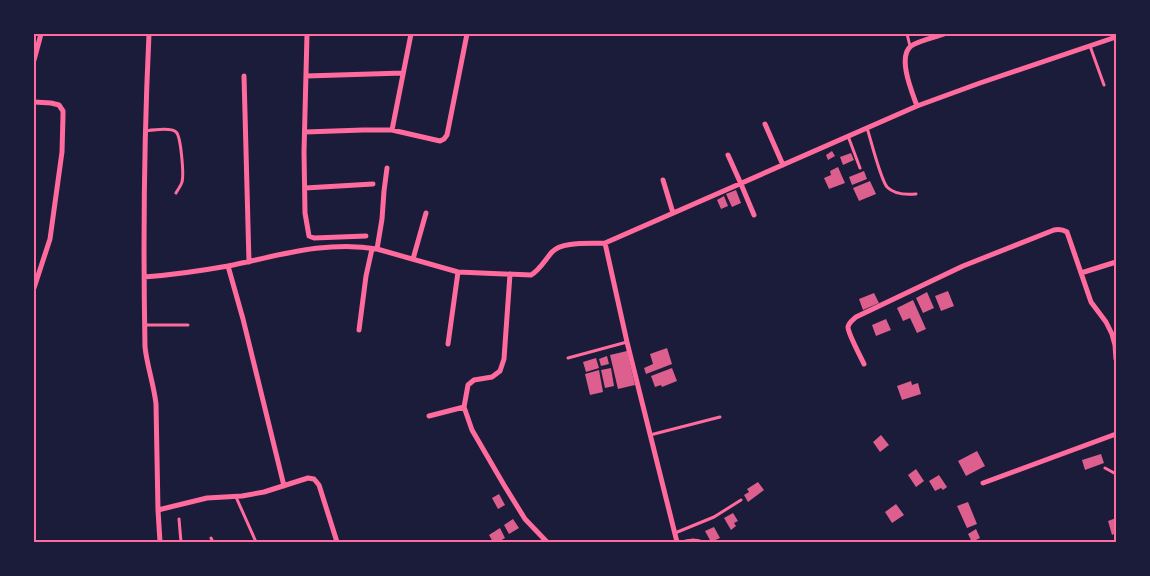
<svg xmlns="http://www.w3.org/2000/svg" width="1150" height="576" viewBox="0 0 1150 576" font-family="'DejaVu Sans',sans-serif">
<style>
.building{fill:#dd5f8e}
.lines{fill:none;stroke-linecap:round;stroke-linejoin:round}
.service{stroke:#ff6b9d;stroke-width:3}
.minor{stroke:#ff6b9d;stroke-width:5}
.neatline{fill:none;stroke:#ff6b9d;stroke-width:2}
</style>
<rect width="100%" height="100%" fill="#1b1b3a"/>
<path class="building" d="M832,151l3,5 -7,4 -2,-5z
M851,153l3,7 -11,5 -3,-8z
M838,167l7,16 -16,6 -5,-11 7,-3 -1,-4z
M864,171l3,8 -15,6 -3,-8z
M870,181l6,13 -17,7 -6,-13z
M736,190l5,13 -9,4 -6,-13z
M724,196l4,10 -7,3 -4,-9z
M948,291l6,15 -13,5 -6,-15z
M927,292l7,16 -11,5 -7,-15z
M874,293l5,10 -16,7 -4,-11z
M913,300l13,29 -9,4 -7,-15 -7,3 -6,-13z
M886,319l5,11 -15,6 -4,-11z
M667,348l5,16 -26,10 -2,-6 9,-4 -3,-10z
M627,351l8,34 -17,4 -8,-34z
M607,356l2,8 -8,2 -2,-7z
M596,358l3,10 -13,4 -3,-10z
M611,368l3,18 -9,2 -4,-18z
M672,368l5,13 -15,6 -1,-2 -6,2 -4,-11z
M599,370l4,22 -13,3 -5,-21z
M911,381l1,4 6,-2 3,11 -19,6 -5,-14z
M881,435l8,10 -9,7 -7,-10z
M977,451l8,15 -19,10 -8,-15z
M1101,454l3,9 -19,7 -3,-10z
M916,469l8,12 -8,6 -8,-12z
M939,475l8,12 -4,3 -2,-2 -6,3 -6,-10z
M758,482l6,8 -16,12 -4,-7 5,-3 -2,-3z
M499,494l6,11 -7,4 -6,-11z
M968,502l9,22 -10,4 -10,-22z
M896,504l8,11 -12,8 -7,-11z
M733,513l5,8 -4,2 2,3 -5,4 -7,-12z
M1116,518v15l-4,2 -4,-14z
M513,519l6,9 -10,6 -5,-9z
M714,527l6,11 -9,4 -6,-11z
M500,528l5,10 -7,4h-5l-4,-7z
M976,529l4,9 -8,4 -4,-8z"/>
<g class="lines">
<path class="service" d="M907,34l3,12
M1090,46l14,39
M867,128c4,12 13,50 20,59 8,8 19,8 29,7
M145,131c7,-1 26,-4 31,1 5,4 8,43 6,50 -1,4 -4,7 -6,11
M848,136l12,32
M145,325h43
M568,358l59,-16
M650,435l70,-18
M1105,468l11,6
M236,497l20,45
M179,519l2,23
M675,533l39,-16 27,-17
M211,538l2,4
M681,542c8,-2 13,-3 22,0"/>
<path class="minor" d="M149,34c-5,104 -6,209 -4,313 2,19 9,38 11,57l2,106 2,32
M307,34l-3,118 1,61 4,23 5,2 52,-2
M34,60l7,-26
M244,76l5,186
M306,76l97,-3
M34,102l17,1 8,2 4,6v5l-1,36 -12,87 -16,49
M917,106c-5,-14 -20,-49 -6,-60 7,-5 25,-9 33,-12
M765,124l18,41
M392,130l19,-96
M305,132l58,-2h29l48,11 4,-2 3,-4 20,-101
M728,155l13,29 13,31
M663,180l10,33
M305,188l68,-4
M605,243l22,99 50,200
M377,249l5,-30 2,-28 3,-23
M413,259l13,-46
M228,266l15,53 41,167
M1081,273l35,-11
M510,274l-6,85 -4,12 -8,6 -18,3 -6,5 -4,22 8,23 32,55 21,34 22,23
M144,277c28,-2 56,-6 84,-11 49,-10 99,-26 149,-17l81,23 73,3c9,-5 14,-15 21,-23 10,-11 38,-8 53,-9l312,-137 63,-23 136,-46
M359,330l7,-54 6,-27
M448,344l10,-72
M864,364c-3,-7 -16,-30 -16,-37 1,-5 5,-7 8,-10l107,-51 91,-36c5,-1 8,-1 13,2l24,70 15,20 6,12 3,11 1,14
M429,416l35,-9
M983,483l133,-49
M158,510l49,-12 35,-2 22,-4 44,-14 6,1 5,6 18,57"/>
</g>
<rect width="1150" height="576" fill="none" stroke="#1b1b3a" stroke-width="70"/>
<rect x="35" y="35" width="1080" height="506" class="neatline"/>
</svg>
